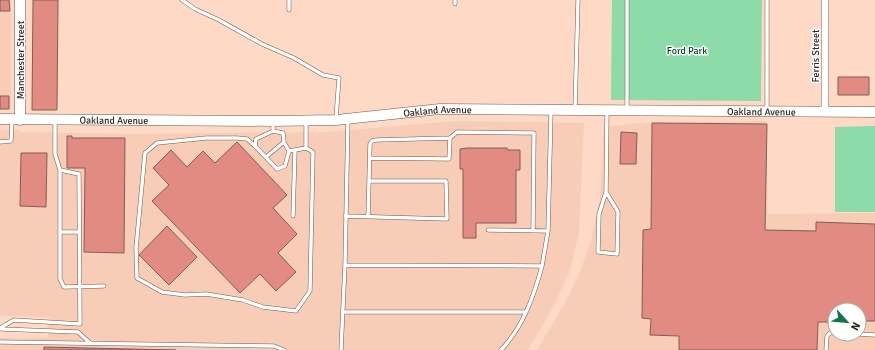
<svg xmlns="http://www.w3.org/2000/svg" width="875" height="350" viewBox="0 0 875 350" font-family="Signika,sans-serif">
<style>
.built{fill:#f8cdb7;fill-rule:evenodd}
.green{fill:#8cdba8}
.building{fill:#e28b82;stroke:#805d58}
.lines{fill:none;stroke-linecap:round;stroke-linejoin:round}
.lane-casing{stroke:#735545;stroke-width:4.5}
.street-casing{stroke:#735545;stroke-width:8}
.secondary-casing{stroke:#735545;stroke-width:11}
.lane{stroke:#fff;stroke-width:3.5}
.street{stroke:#fff;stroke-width:7}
.secondary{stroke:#fff;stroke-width:10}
.labels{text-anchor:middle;stroke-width:3;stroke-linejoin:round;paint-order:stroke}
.park-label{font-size:10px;fill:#034425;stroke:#fff}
.street-label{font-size:10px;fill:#33261f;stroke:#fff}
</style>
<rect width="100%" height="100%" fill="#fdd9c6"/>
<path class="built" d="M0,0h11v109h-11z
M455,121l129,2 -5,110 -10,40 -15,32 -26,45h-528v-12h48l1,-21 -49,-1v-186h19v2l116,2 193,-2z
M766,121l2,93 107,-1v137h-338l28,-47 15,-31 11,-31 9,-44 4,-70 35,-4zM835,310h24v24h-24z"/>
<path class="green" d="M612,0h150l-1,101 -150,-1z
M875,126v86h-40v-85z"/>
<path class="building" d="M0,0h9l1,11h-10z
M33,0h25l-1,110h-25z
M838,77h31v18h-31z
M0,96h9v13h-9z
M652,123l115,1 -2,106 51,1v-9l59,2v97h-16v-11h-24v12h-17l-1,28h-138v-14l-29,-1 1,-16 -9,-1 1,-88 8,-1z
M621,132l16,1 -1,31h-16z
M67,136h5v2h53l-1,115 -40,-1 1,-84h-18z
M237,142l50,53 -14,13 24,26 -19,19 18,19 -20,19 -16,-17 -20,19 -88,-92 17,-16 -16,-17 18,-18 16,17 16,-16 12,12z
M467,148h40l1,2h12v20h-4v53h-40v15h-13v-69h-3v-20z
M21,153h26l-1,54 -26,-1z
M167,226l30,31 -28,28 -30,-30z
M44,347l132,3h-132z"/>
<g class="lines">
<g class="lane-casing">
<path id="lane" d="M182,0l13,9 24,11 43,24 32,14 29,17 16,3 -3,40
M455,4v-4
M289,10v-10
M627,109v-109
M575,110l3,-110
M767,111v-111
M348,119l-3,146 197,1 6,-35 3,-119
M55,120v34l5,16v109l4,8 40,-1
M273,122v9l-17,8 -1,7 22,23 8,-3 4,-15 17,-3
M273,131l10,2 1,9 5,9
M0,142l11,-1 1,-20
M255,146l-8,-7 -10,-1h-31l-49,5 -12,10 -9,95 1,30 25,14 23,3 21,-1 37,6 20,7 33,4 14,-20 3,-139 -7,-4v-27
M266,157l18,-15
M370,158l79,1 1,-21
M606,192l-7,22 -1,38 19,2 1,-42 -12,-20 1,-80
M293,216l2,-66
M345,216l102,3 -1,-38h-77
M368,217l2,-73 2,-3 4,-1 74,-2 7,-6 77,1 -1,97
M488,230l60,1
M60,232h19
M343,312h183
M0,328l14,-8 66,4 -1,-150 -19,-4
M1,329l77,3 12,11
M859,334l16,1
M0,342l274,4 10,4
M341,350l4,-85
M501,350c22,-23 33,-54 41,-84
M826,350l1,-14 3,-3 5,-1"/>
</g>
<g class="street-casing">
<path id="street" d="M825,111v-111"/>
</g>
<g class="secondary-casing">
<g id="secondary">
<path id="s1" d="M0,119l273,2 63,-1 104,-11 435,3"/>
<path d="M20,120v-120"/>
</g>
</g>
<use href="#lane" class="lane"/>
<use href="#street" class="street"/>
<use href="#secondary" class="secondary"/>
</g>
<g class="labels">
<g class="park-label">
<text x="687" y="54">Ford Park</text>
</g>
<g class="street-label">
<text transform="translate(815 56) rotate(-90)" y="4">Ferris Street</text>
<text transform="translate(20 60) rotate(-90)" y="4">Manchester Street</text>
<text dy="4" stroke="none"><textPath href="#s1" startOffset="762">Oakland Avenue</textPath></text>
<text dy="4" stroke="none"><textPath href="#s1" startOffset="438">Oakland Avenue</textPath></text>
<text dy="4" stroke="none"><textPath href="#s1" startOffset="114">Oakland Avenue</textPath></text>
</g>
</g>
<g transform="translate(847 322) rotate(117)"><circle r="19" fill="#ffffff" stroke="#ada8a5"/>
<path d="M0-3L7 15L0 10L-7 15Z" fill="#13754b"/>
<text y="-6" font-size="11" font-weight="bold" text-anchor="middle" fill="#33261f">N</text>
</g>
</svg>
